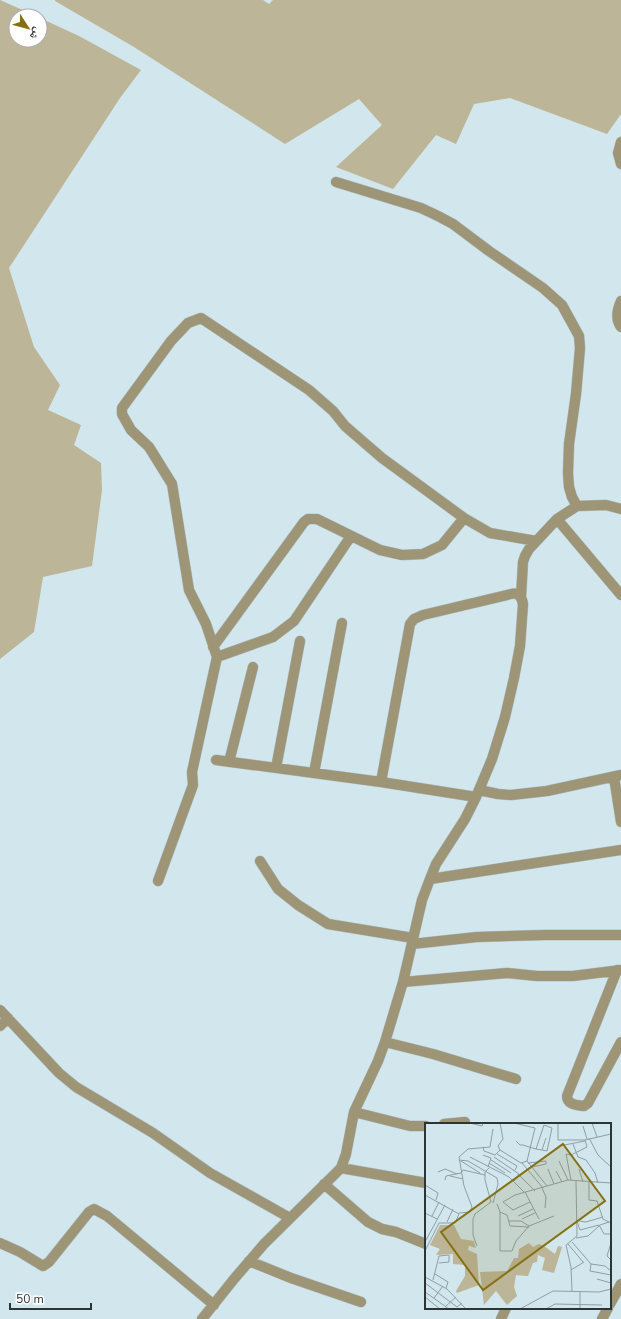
<svg xmlns="http://www.w3.org/2000/svg" width="621" height="1319" viewBox="0 0 621 1319" font-family="'Nunito Sans','Noto Naskh Arabic',sans-serif">
<style>
.green{fill:#bcb598}
.lines{fill:none;stroke-linecap:round;stroke-linejoin:round}
.minor-casing{stroke:#b0c2c8;stroke-width:11}
.minor{stroke:#9d9575;stroke-width:10}
.inset-road{fill:none;stroke:#8f9fa4;stroke-width:1}
.view{fill:#847111;fill-opacity:0.15;stroke:#847111;stroke-width:2}
.inset-edge{fill:none;stroke:#2c3436;stroke-width:2}
</style>
<rect width="100%" height="100%" fill="#d1e6ed"/>
<path class="green" d="M0,0l36,16h-20v24h24v-22l39,18 62,34 -21,28 -111,170 25,79 26,38 -12,25 33,15 -7,20 27,18 1,27 -10,76 -49,11 -9,55 -34,27z
M55,0h208l6,4 4,-4h348v114l-14,20 -97,-36 -36,6 -18,40 -20,-9 -43,54 -57,-22 46,-42 -23,-26 -74,45 -151,-97 -79,-46z"/>
<g class="lines">
<g class="minor-casing">
<path id="minor" d="M621,142l-3,11 3,11
M336,182l85,26 17,8 15,8 36,27 54,37 19,17 17,31 1,12 -4,46 -7,50 -1,29 1,14 3,10 5,9 29,-1 15,4
M621,301c-4,9 -6,18 0,26
M557,519l64,76
M521,597l2,-35 2,-6 4,-7 28,-30 20,-13
M213,647l91,-125 4,-3h9l63,31 22,5 21,-1 19,-9 22,-27
M217,657l56,-20 21,-16 57,-85
M216,760l165,22 95,15
M229,762l24,-95
M276,768l24,-127
M314,773l28,-150
M614,777l7,45
M479,790l19,4 13,1 36,-4 74,-16
M260,861l18,28 20,16 30,19 85,14
M430,879l191,-29
M158,881l35,-96 -1,-13 25,-115 -11,-33 -17,-34 -17,-106 -23,-37 -18,-17 -9,-16v-6l49,-67 17,-18 13,-5 108,72 24,21 12,15 37,32 82,60 26,15 46,8
M412,944l65,-7 68,-2h76
M617,970l-50,126c0,9 10,9 17,10l4,-3 33,-61
M403,982l104,-9 30,3h36l48,-6
M0,1010l59,63 17,14 77,46 57,40 80,45
M0,1026l8,-8
M385,1042l48,12 83,25
M354,1112l56,14h16
M444,1124l21,-2
M341,1168l85,15
M324,1184l44,38 14,7 14,3 30,12
M0,1243l20,9 23,14 6,-4 40,-50 5,-3 13,7 107,89
M249,1261l42,17 70,24
M610,1304l11,-20
M202,1319l32,-40 30,-35 77,-76 5,-14 8,-42 24,-51 7,-19 18,-60 19,-82 8,-21 6,-15 29,-45 11,-22 16,-38 13,-42 9,-39 6,-32 3,-42c-1,-7 -5,-12 -12,-10l-88,21 -9,4 -4,5 -29,158
M501,1319l5,-11
M602,1319l6,-11"/>
</g>
<use href="#minor" class="minor"/>
</g>
<g transform="translate(425 1123)">
<rect width="186" height="186" fill="#d1e6ed"/>
<path d="M15,102h14l7,14 13,2 2,7 -7,-2 -1,4 9,4 2,31 -22,8 -1,-2 9,-15v-11l-12,-1v-10l-17,1 4,-6 -10,-4zM104,120l4,4 6,-3 5,2 11,8 3,-8 4,1 -8,26 -12,-3 3,-12 -7,-3 -1,7 -4,1 -5,13 -12,-1 -2,12 3,9 -10,9 -11,-14 -12,14 -4,-33 27,-1 7,-13h4l1,-9z" fill="#bcb598"/>
<path class="inset-road" d="M45,0l12,3 1,-3M75,0l3,16 -5,7 2,4 21,13 6,-2 20,25M89,0l21,5 -8,33M133,0v17h27M167,0l5,14M158,3l4,13M164,15l9,17 13,12M91,18l4,4h3l6,2 7,2 6,1 5,1 5,-23 -8,-3 -8,24M148,21l5,13 8,3 9,13 3,10M134,23l26,-5M58,24l1,4 11,4 5,-5M117,27l4,-12M72,31l20,12 -2,4M58,32l8,3 -3,9M45,34l39,20 15,15M69,34l25,17 -5,7M34,37l9,1 29,17 1,6 -5,19M66,37l20,13M36,38l19,12M134,38l9,19M64,40l16,10M97,40l21,25M103,40l18,-2M107,44l14,-3v-3M123,46l6,15M154,46l4,13M131,48l6,11M13,49l7,-3 12,5M94,52l16,16M25,53l13,3M20,57l1,-4 15,-3 2,-3 22,5M146,57l-5,-26 5,1 16,-8 -2,-7 26,-6M164,59v18l8,1 6,18 8,4M0,62l13,8 -2,7M117,65l4,9 -1,11M100,69l14,27M0,72l34,19 -4,9h-16l-14,28M105,79l-17,8 -10,-8 12,-7 53,-15 43,3M72,81l3,8v39h12l4,-10 13,-15 25,-10M75,89l7,3 3,11 19,1M0,90l12,6M34,90l11,-1 2,-5 -8,-21 -5,-29 9,-8 22,-2 3,-18M7,93l7,-14M93,93l15,-7M97,96l13,-6M84,98h12l8,5M152,98l3,9 19,-5 5,9h7M154,98l7,1 17,-5M22,99l6,-13M151,115l12,-2 12,-11 9,-3M0,119l20,-37M147,119l19,22 14,2 6,5M186,120l-4,13 4,4M143,121l15,18M52,123l-4,-11v-16l2,-5 16,-12 -6,-22v-8l4,-4M166,141l-1,7 21,4M146,147l13,-8M10,151l13,8 -2,6M0,154l22,12 19,20M172,156l14,4M8,157l6,-24 10,-1v7l-10,1M0,160l32,24 5,-4M147,168l-1,-24 -5,-22 11,-9 -1,-55M0,169l24,17M155,169v17M0,174l15,12M9,175l9,-12M21,183l10,-9M95,186l33,-18 46,1 12,-3M121,186l9,-5 47,1"/>
<path class="view" d="M138,21l42,57 -122,89 -42,-58z"/>
<rect width="186" height="186" class="inset-edge"/>
</g>
<g transform="translate(28 28) rotate(126)"><circle r="19" fill="#ffffff" stroke="#abaeaf"/>
<path d="M0-3L7 15L0 10L-7 15Z" fill="#847111"/>
<text y="-6" font-size="11" font-weight="bold" text-anchor="middle" fill="#2c3436">ش</text>
</g>
<path d="M10 1303v6h81v-6" fill="none" stroke="#2c3436" stroke-width="2"/>
<text x="16" y="1303" font-size="12" fill="#2c3436" stroke="#ffffff" stroke-width="3" paint-order="stroke">50 m</text>
</svg>
